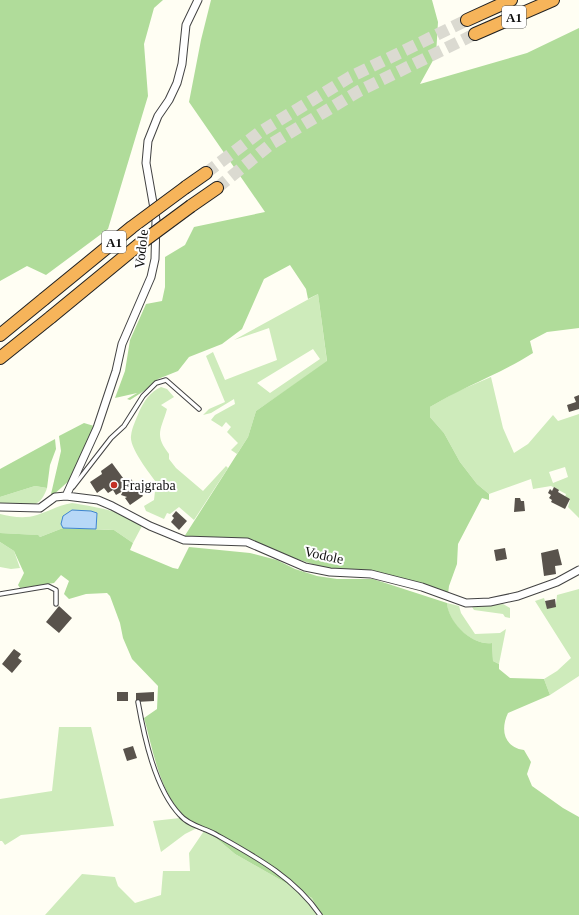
<svg xmlns="http://www.w3.org/2000/svg" width="579" height="915" viewBox="0 0 579 915" font-family="'Times New Roman',serif">
<style>
.green{fill:#ceebbb;fill-rule:evenodd}
.forest{fill:#b0dc9a}
.water{fill:#b7d8f7;stroke:#3d84d0}
.building{fill:#59534c}
.lines{fill:none;stroke-linecap:round;stroke-linejoin:round}
.highway-tunnel{stroke:#dbdad1;stroke-width:12;stroke-dasharray:12 6;stroke-linecap:butt}
.lane-casing{stroke:#434343;stroke-width:5.5}
.street-casing{stroke:#434343;stroke-width:9}
.highway-casing{stroke:#212121;stroke-width:14}
.lane{stroke:#fff;stroke-width:3.5}
.street{stroke:#fff;stroke-width:7}
.highway{stroke:#f6b45a;stroke-width:12}
.highway-bridge-casing{stroke:#212121;stroke-width:14;stroke-linecap:butt}
.highway-bridge{stroke:#f6b45a;stroke-width:12}
.poi-dot{fill:#c43025;stroke:#fff;stroke-width:1.5}
.labels{text-anchor:middle;stroke-width:4;stroke-linejoin:round;paint-order:stroke}
.shield{fill:#fff;stroke:#585858;stroke-width:1}
.shield-label{font-size:13px;font-weight:bold;fill:#101010}
.street-label{font-size:14px;fill:#101010;stroke:#fff}
.poi-label{font-size:14px;fill:#101010;stroke:#fff;text-anchor:start}
</style>
<rect width="100%" height="100%" fill="#fffef3"/>
<path class="green" d="M318,294l9,68 -71,49 -8,26 -11,17 -6,-4 7,-7 -11,-11 4,-5 -5,-5 -4,5 -11,-7 4,-5 20,-11 -1,-5 -23,14 -8,2 6,-6 16,-7 -19,-46 7,-4 12,28 52,-20 -8,-32 -35,12zM313,349l7,10 -50,34 -13,-10z
M491,377l12,51 11,25 14,-9 25,-29 5,6 21,-7v104l-11,-11 2,-7 -5,-3 1,-3 -15,-8 -18,3 -2,-10 -42,15 -12,-10 -17,-22 -16,-29 -14,-16v-10l26,-15zM565,467l3,10 -15,6 -4,-11z
M161,387l6,2 7,8 -13,8 6,4c-6,21 -13,26 2,45v5l7,9 27,23 23,-25 2,2 -34,52 -15,-13 -9,7 -3,-1 -3,6 -18,-8 -2,-5 10,-6 1,-9 5,-4c-8,-10 -31,-39 -29,-51 1,-9 5,-16 8,-24 5,-11 11,-20 22,-25z
M35,486l12,2c-8,25 -26,18 -47,16v-7z
M72,503c18,3 59,9 70,23l-9,17 -19,-13 -18,-1 1,-16 -36,11 2,4 -23,9 -3,-2 -37,-2v-19c12,3 25,5 37,1 13,-4 22,-10 35,-12z
M0,542l14,9 6,17 -9,1 -11,-2z
M579,589v87l-29,19 -6,-16 13,-8 14,-13 -36,-57 9,-3 3,9 9,-3 1,-9z
M447,603l12,3 2,7 14,21 25,-1 6,-4 -7,35 -6,-3 -1,-18c-20,3 -45,-21 -45,-40z
M503,604l7,4v10l-5,-1 -2,-3 -29,-4 -2,-3z
M59,727h32l23,99 -93,9 -16,10 -3,-4h-2v-42l52,-8z
M180,818l17,10 -12,6 -24,18 -8,-31z
M204,831l5,1 26,22 77,44 8,17h-275l37,-41 33,3 3,9 17,17 26,-8 2,-24h27l-1,-18z"/>
<path class="forest" d="M0,0h163l-9,8 -10,36 4,52 -40,133 -62,46 -19,-9 -27,15z
M211,0h221l6,22 -2,33 -16,29 107,-31 52,-25v300l-32,4 -17,9 3,12c-33,21 -70,34 -103,54v10l14,16 16,29 17,22 12,10v6l-7,-2 -24,46 -1,20 -8,22 -1,8 -81,-24 -42,-2 -69,-22 -72,-9 64,-100 8,-26 71,-50 -9,-67 -10,5 -2,-10 -16,-24 -26,14 -22,50 -20,15 -33,13 -11,14 -20,8 -9,8 12,-7 -31,20 -3,-1 10,-6 -22,5 10,-27 5,-31 16,-36 16,-3 3,-14v-30l20,-12 9,-18 71,-15 -76,-110 12,-62z
M84,423l10,3 -23,53 -19,17 -1,-2 10,-43 -2,-15z
M55,439l1,10 -6,16 -3,23 -12,-2 -35,11v-28z
M63,528l51,2 19,13 -3,7 43,18 5,1 11,-22 61,6 27,7 18,9 22,7 20,3h36l74,24c1,19 25,43 45,40l1,18 6,3v5l11,9 34,1 6,16 -42,18c-8,17 -4,34 16,37l7,12 -4,12 5,12 31,22 16,9v98h-259l-8,-17 -77,-44 -26,-22 1,-2c-8,-4 -21,-8 -27,-15 -24,-25 -30,-65 -39,-97l13,-9 1,-23 -26,-27 -9,-21 -3,-15 -10,-27 -3,-3 -21,1 -17,5 -5,-5 5,-13 -8,-6 -7,8 -34,5 -2,-3 6,-12 -10,-22 -14,-9v-9l38,2 2,2z"/>
<path class="water" d="M72,510l19,1 6,2 -1,16 -33,-1 -2,-4 2,-8z"/>
<path class="building" d="M579,395v14l-10,3 -2,-7 9,-3 -2,-5z
M112,463l14,19 5,-3 12,17 -13,9 -5,-7 2,-1 -6,-2 2,-4 -7,4 -3,-5 -5,3 -4,-5 -7,5 -7,-11 12,-8 -1,-3z
M554,487l5,3 -1,2 12,7 -5,10 -14,-7 1,-2 -3,-2 2,-3 -3,-2 2,-4 2,2z
M515,498h5l1,3h3l1,10 -11,1z
M176,511l11,10 -8,9 -8,-8 3,-4 -2,-2z
M505,548l2,11 -11,2 -2,-11z
M558,549l4,16 -7,1 1,8 -12,2 -3,-23z
M555,599l1,8 -9,2 -2,-8z
M59,606l13,12 -13,15 -13,-11z
M14,649l7,5 -3,4 4,3 -10,12 -10,-9z
M117,692h11v9h-11z
M154,692v9l-18,1v-9z
M133,746l4,12 -10,3 -4,-12z"/>
<g class="lines">
<path class="highway-tunnel" d="M206,173l54,-41 90,-55 117,-57
M217,188l54,-44 88,-53 116,-57"/>
<g class="lane-casing">
<path id="lane" d="M73,487l38,-49 13,-12 19,-30 13,-13 10,-3 33,29
M0,594l48,-8 8,4v14
M138,702c6,34 17,87 42,113 8,10 24,13 35,19 39,22 79,43 105,81"/>
</g>
<g class="street-casing">
<path id="street" d="M66,496l31,-68 19,-57 6,-27 29,-67 4,-18 1,-39 -10,-57 2,-22 10,-25 11,-16 8,-17 5,-19 4,-39 12,-25
M0,507l40,1 15,-11 11,-1 32,4 14,6 38,20 34,14 63,2 58,25 25,5 41,2 51,13 44,16 24,-1 28,-6 39,-14 22,-12"/>
</g>
<g class="highway-casing">
<path id="highway" d="M467,20l44,-20
M475,34l78,-34
M186,187l20,-14
M191,206l26,-18
M0,335l44,-36
M0,358l51,-41"/>
</g>
<use href="#lane" class="lane"/>
<use href="#street" class="street"/>
<use href="#highway" class="highway"/>
<g class="highway-bridge-casing">
<path id="highway-bridge" d="M44,299l88,-72 54,-40
M51,317l90,-74 50,-37"/>
</g>
<use href="#highway-bridge" class="highway-bridge"/>
</g>
<circle class="poi-dot" cx="114" cy="485" r="4"/>
<g class="labels">
<g class="shield">
<rect x="502" y="6" width="24" height="22" rx="3"/>
<rect x="102" y="231" width="24" height="22" rx="3"/>
</g>
<g class="shield-label">
<text x="514" y="22">A1</text>
<text x="114" y="247">A1</text>
</g>
<g class="street-label">
<text transform="translate(141 249) rotate(-84)" y="5">Vodole</text>
<text transform="translate(324 555) rotate(12)" y="5">Vodole</text>
</g>
<g class="poi-label">
<text x="122" y="490">Frajgraba</text>
</g>
</g>
</svg>
